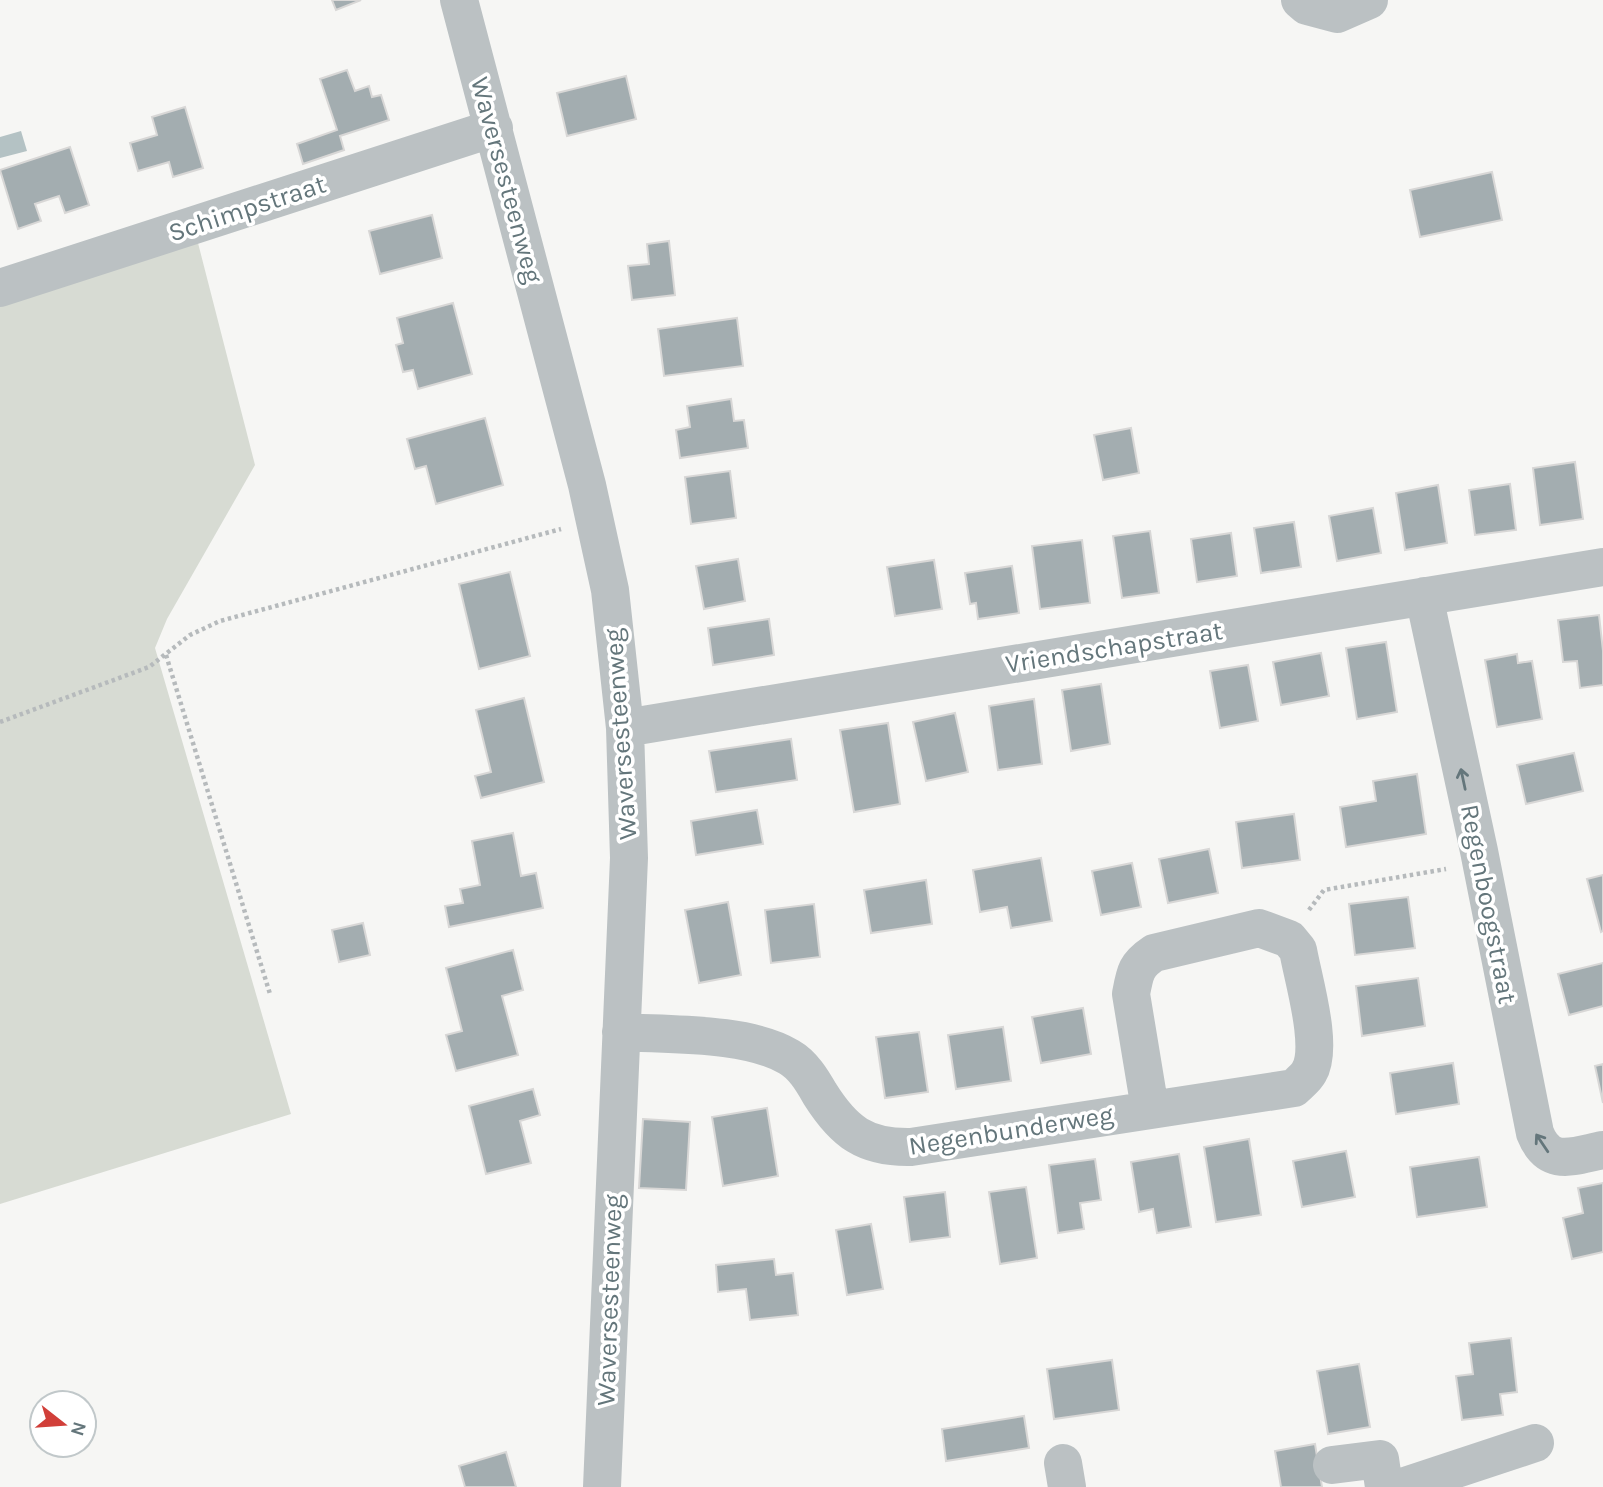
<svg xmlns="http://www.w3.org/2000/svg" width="1603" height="1487" viewBox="0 0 1603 1487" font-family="Karla,sans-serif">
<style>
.green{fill:#d7dbd3}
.water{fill:#b4c2c4}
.building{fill:#a3adb0;stroke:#d8d7d6;stroke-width:2}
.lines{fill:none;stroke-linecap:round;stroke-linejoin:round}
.path{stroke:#b6babc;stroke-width:4.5;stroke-dasharray:3.5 3.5;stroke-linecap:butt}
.minor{stroke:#bbc1c3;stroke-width:38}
.oneway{stroke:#64767b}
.labels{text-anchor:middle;stroke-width:7;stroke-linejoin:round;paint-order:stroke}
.street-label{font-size:26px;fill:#64767b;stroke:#fff}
</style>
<rect width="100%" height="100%" fill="#f6f6f4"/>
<path class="green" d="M198,243l57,222 -88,154 -12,29 136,466 -291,90v-898z"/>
<path class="water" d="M21,131l6,20 -27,7v-21z"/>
<path class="building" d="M332,0h29l-25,10z
M347,70l8,21 14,-5 3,11 9,-2 8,25 -49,16 4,14 -41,14 -6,-20 40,-14 -17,-51z
M626,76l10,43 -69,17 -10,-43z
M185,107l18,61 -30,9 -4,-15 -31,9 -8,-28 27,-8 -5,-18z
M70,147l19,58 -24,8 -6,-17 -24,8 6,17 -23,8 -18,-59z
M1492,172l10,48 -82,17 -10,-47z
M432,215l10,43 -62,16 -11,-43z
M669,241l6,54 -43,5 -4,-34 21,-2 -2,-20z
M453,303l19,71 -54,15 -5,-19 -10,2 -7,-27 7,-2 -6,-25z
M737,318l6,48 -79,10 -6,-47z
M731,399l3,22 10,-1 4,28 -68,10 -4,-28 14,-3 -3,-21z
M485,418l18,67 -67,19 -10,-38 -11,3 -8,-30z
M1131,428l8,45 -36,7 -9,-45z
M1575,462l8,57 -43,6 -7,-57z
M730,471l6,47 -45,6 -6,-47z
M1510,484l6,46 -41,5 -6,-45z
M1438,485l9,58 -42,7 -9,-57z
M1373,508l8,45 -44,8 -8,-45z
M1294,522l7,45 -40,6 -7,-45z
M1150,531l9,62 -37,5 -9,-62z
M1231,533l6,43 -40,6 -6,-43z
M1082,540l8,63 -50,6 -8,-63z
M738,559l7,42 -41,8 -8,-43z
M934,560l8,49 -47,7 -8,-49z
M1012,566l7,47 -41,6 -2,-16 -6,1 -5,-31z
M510,572l20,84 -51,13 -20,-85z
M1599,615l4,36v34l-23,3 -3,-27 -14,1 -5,-42z
M769,619l5,36 -61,10 -5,-37z
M1386,642l11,70 -40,7 -11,-71z
M1321,653l8,43 -48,9 -8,-43z
M1517,654l1,9 14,-2 10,58 -45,8 -12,-67z
M1248,665l10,56 -38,7 -10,-57z
M1101,684l9,60 -39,7 -9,-61z
M524,698l20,84 -63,16 -6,-22 16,-4 -15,-62z
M1034,699l8,65 -44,6 -9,-64z
M955,713l13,59 -42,9 -13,-59z
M888,723l12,81 -46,8 -14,-82z
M791,739l6,41 -81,12 -7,-41z
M1574,753l9,38 -57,13 -9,-39z
M1417,774l9,60 -80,13 -6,-40 36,-6 -3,-20z
M757,810l6,34 -67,11 -5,-34z
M1294,814l6,46 -58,8 -6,-46z
M513,833l8,43 15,-3 7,35 -94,19 -4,-21 18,-3 -3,-14 20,-4 -8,-44z
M1209,849l9,44 -50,10 -9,-44z
M1041,858l11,63 -41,7 -4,-21 -27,5 -7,-42z
M1132,863l9,44 -40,8 -9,-44z
M1603,875v56l-2,1 -14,-53z
M926,880l6,44 -61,9 -7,-43z
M1408,897l7,51 -60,7 -6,-51z
M728,902l13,73 -42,8 -14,-73z
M814,904l6,53 -49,6 -6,-53z
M363,923l7,32 -31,7 -7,-32z
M513,950l10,40 -21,6 16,59 -62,16 -10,-36 16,-4 -16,-63z
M1603,963v43l-34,9 -11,-41z
M1418,978l7,48 -63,10 -6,-50z
M1083,1008l8,46 -50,9 -9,-46z
M1003,1027l8,54 -55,8 -8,-54z
M919,1032l9,60 -43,6 -9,-61z
M1453,1063l6,41 -63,10 -6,-41z
M1603,1064v39l-8,-37z
M533,1089l7,26 -20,6 11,42 -45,11 -17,-68z
M767,1108l11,68 -55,10 -11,-69z
M643,1119l47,3 -4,68 -47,-2z
M1249,1139l12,76 -45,7 -12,-75z
M1346,1151l9,46 -53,10 -9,-46z
M1179,1154l12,73 -34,6 -4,-24 -14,3 -8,-50z
M1479,1157l8,50 -70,10 -7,-50z
M1095,1159l6,41 -21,3 4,26 -26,4 -9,-68z
M1603,1183v69l-31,7 -9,-41 20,-5 -5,-25z
M1026,1187l11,71 -37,6 -11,-72z
M945,1192l5,45 -40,5 -6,-45z
M871,1224l12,65 -36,6 -11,-65z
M774,1259l2,16 17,-2 5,42 -48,5 -4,-31 -28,3 -2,-27z
M1511,1338l6,54 -17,2 3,21 -41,5 -6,-44 17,-2 -4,-31z
M1112,1360l7,50 -65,9 -7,-50z
M1359,1364l11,63 -42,7 -11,-63z
M1024,1416l5,32 -83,13 -4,-32z
M1315,1444l7,43h-41l-6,-36z
M506,1452l10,35h-51l-6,-21z"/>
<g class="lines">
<path class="path" d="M166,655l104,339
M0,722l149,-55 41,-32 30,-14 341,-92
M1309,910l15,-20 122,-21"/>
<path class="minor" d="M459,0l128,485 23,105 15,138 4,130 -27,629
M1300,0l7,6 30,8 32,-14
M0,288l494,-160
M1424,596l55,255 56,282c14,35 38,23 68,17
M625,728l978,-161
M621,1032c49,3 126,0 168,25 14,8 23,23 31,37 24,38 45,54 91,53l383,-59c5,-5 12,-10 15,-16 15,-25 -6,-93 -11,-122l-9,-11 -30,-11 -105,25c-18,12 -19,19 -23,41l19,115
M1063,1463l4,24
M1332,1465l48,-6 4,28
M1402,1487l133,-44"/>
</g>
<defs><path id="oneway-shaft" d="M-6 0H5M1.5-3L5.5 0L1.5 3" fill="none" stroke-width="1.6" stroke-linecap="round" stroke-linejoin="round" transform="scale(1.75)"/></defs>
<g class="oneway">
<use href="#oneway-shaft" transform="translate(1463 779) rotate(-102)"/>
<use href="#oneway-shaft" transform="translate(1542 1143) rotate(-124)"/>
</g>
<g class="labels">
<g class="street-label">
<text transform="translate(507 180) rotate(75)" y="9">Waversesteenweg</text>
<text transform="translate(247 208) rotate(-18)" y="9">Schimpstraat</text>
<text transform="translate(1114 647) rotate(-9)" y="9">Vriendschapstraat</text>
<text transform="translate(620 734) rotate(-94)" y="9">Waversesteenweg</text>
<text transform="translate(1489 904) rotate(79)" y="9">Regenboogstraat</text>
<text transform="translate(1011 1130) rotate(-9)" y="9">Negenbunderweg</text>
<text transform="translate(609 1300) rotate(-88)" y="9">Waversesteenweg</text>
</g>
</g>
<g transform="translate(63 1424) rotate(107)"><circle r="33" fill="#ffffff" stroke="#c1c8ca" stroke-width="2"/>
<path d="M0-5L12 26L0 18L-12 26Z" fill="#d13f39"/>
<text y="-10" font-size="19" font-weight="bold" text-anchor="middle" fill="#64767b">N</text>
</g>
</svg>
